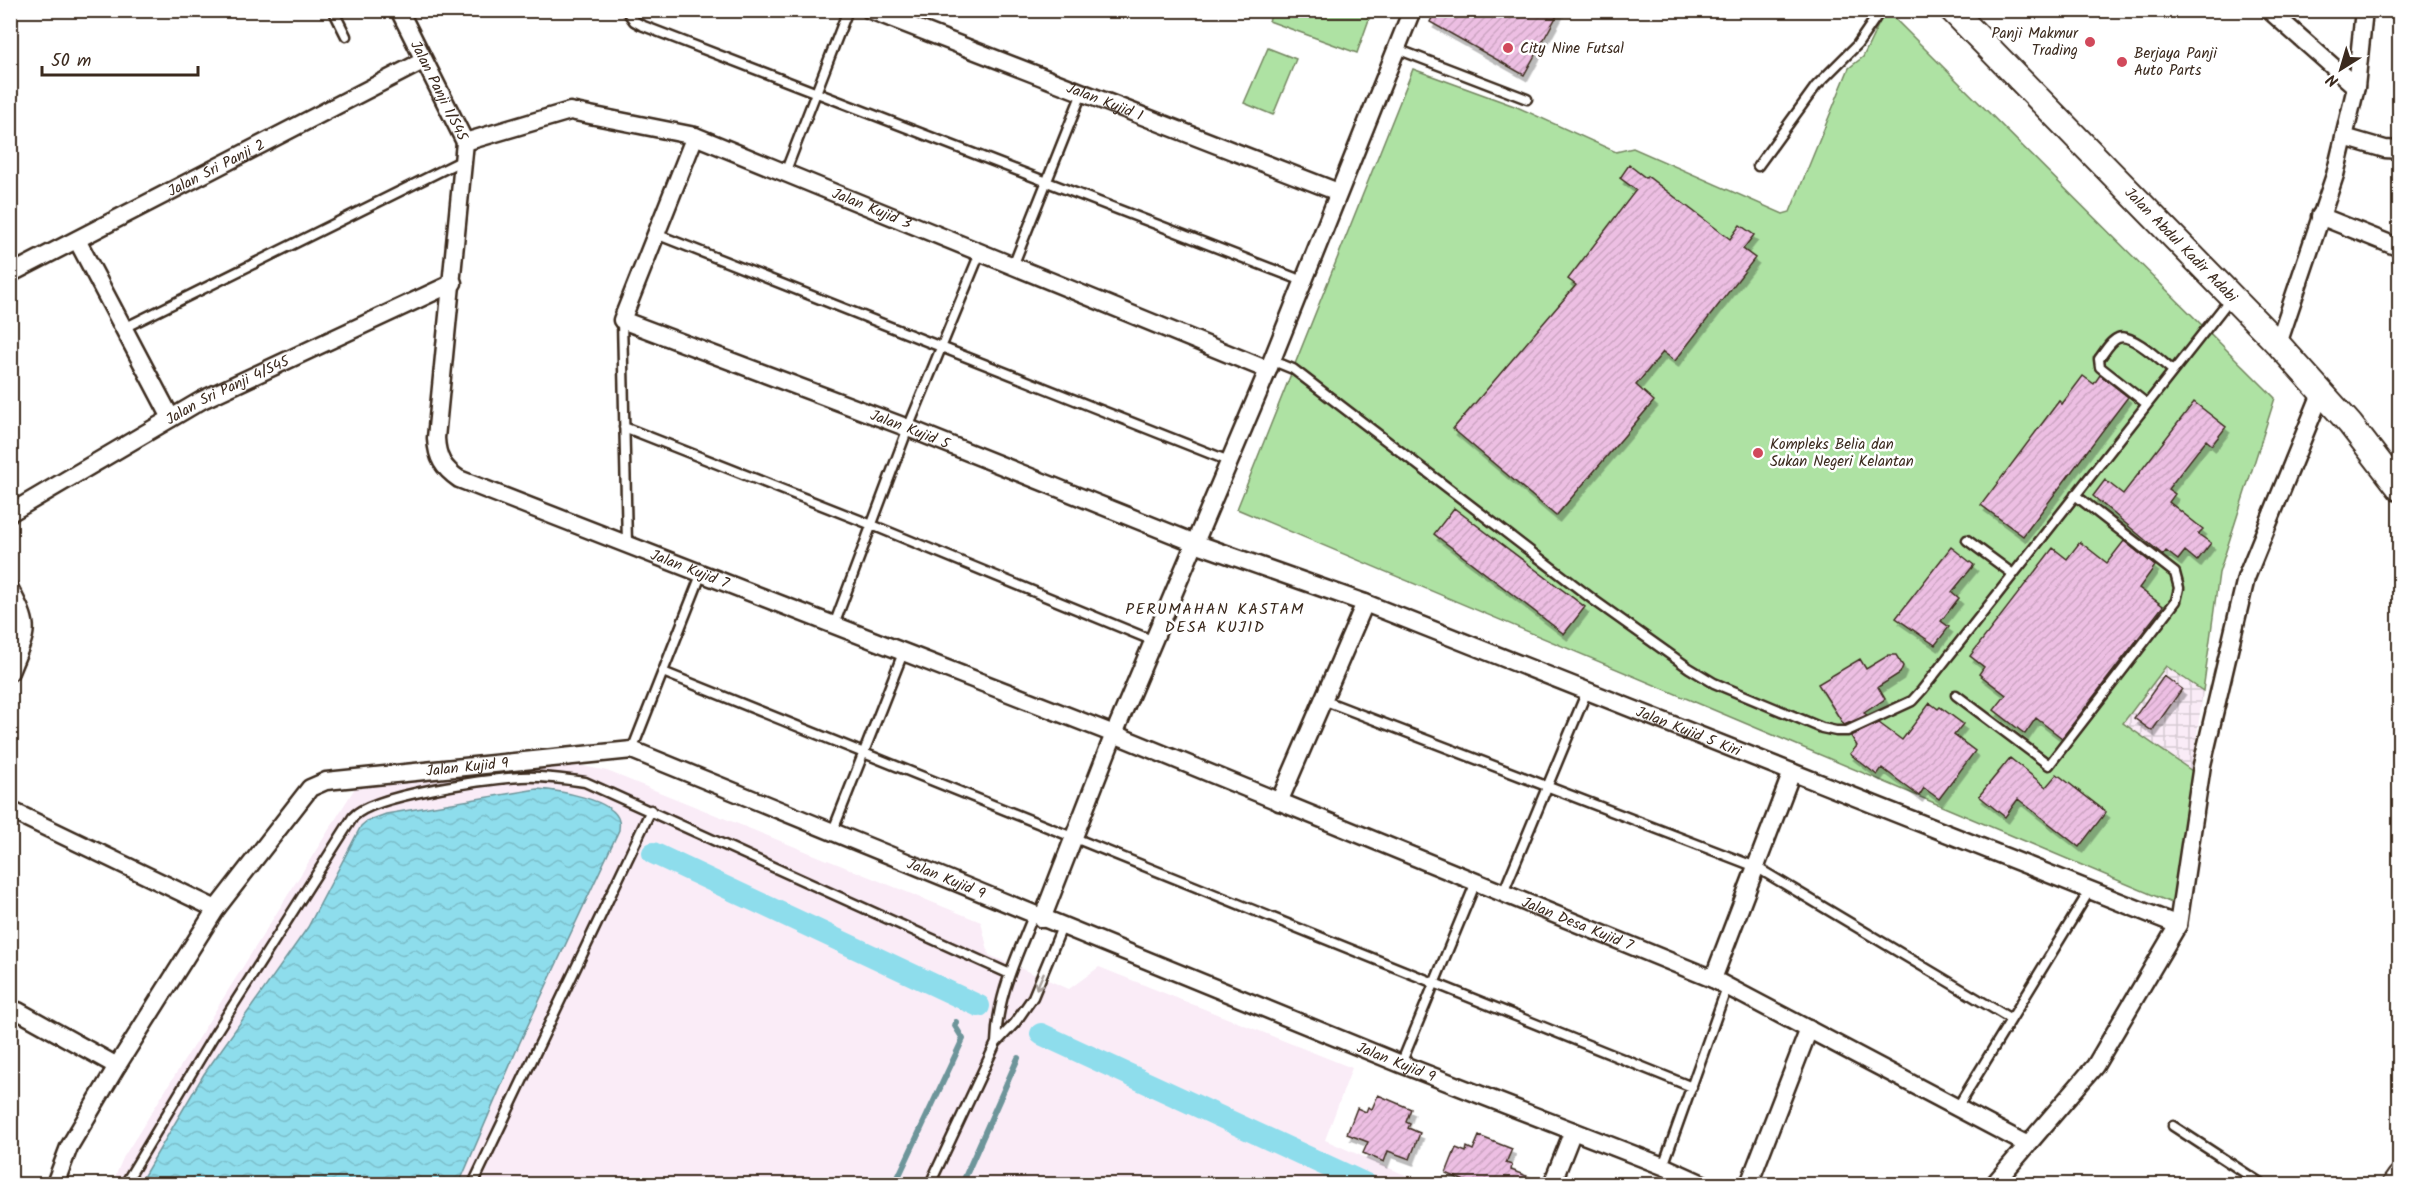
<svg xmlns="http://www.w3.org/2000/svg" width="2410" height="1195" viewBox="0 0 2410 1195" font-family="Kalam,sans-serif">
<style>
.built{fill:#faecf7}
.industrial{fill:url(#industrial-grid)}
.green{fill:#aee2a3;stroke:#748660;stroke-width:1.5}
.water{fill:url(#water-waves);stroke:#6d959a;stroke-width:1.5}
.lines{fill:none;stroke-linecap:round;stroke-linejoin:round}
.stream{stroke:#6d959a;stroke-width:6}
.canal{stroke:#8eddec;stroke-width:22}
.building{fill:url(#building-hatch);stroke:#3b2a1e;stroke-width:1.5;filter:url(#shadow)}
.lane-casing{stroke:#3b2a1e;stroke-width:13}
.street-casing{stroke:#3b2a1e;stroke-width:21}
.secondary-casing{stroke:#3b2a1e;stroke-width:28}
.lane{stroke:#fff;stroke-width:8}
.street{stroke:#fff;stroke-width:16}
.secondary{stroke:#fff;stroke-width:24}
.oneway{stroke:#a79f9a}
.poi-dot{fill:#d1495b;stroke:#fff;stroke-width:2}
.labels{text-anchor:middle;stroke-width:5;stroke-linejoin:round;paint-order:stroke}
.poi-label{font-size:15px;fill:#3b2a1e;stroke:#fff;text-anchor:start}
.street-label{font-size:15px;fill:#3b2a1e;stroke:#fff}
.neighbourhood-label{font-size:16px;letter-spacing:1.5px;fill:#3b2a1e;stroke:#fff}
</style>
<defs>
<pattern id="industrial-grid" width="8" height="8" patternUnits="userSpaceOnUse" patternTransform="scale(1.5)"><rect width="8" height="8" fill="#faecf7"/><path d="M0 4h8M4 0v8" fill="none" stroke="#d7cbd3"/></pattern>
<pattern id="water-waves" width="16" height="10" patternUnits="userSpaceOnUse" patternTransform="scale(1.5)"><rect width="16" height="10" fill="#8eddec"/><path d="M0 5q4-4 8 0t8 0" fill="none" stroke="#7bbeca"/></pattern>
<pattern id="building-hatch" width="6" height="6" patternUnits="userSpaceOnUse" patternTransform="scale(1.5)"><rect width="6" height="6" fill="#edbfe3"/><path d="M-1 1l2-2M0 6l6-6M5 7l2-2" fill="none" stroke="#cca4c2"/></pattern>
<filter id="shadow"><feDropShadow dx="3.5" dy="6" stdDeviation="0" flood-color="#0004"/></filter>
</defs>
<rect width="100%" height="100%" fill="#fff"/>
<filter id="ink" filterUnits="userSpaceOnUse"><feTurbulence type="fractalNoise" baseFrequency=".0167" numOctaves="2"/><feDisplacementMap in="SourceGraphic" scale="12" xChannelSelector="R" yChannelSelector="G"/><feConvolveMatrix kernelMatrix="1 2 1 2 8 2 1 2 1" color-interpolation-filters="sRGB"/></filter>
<g filter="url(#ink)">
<path class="built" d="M520,766h63l24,5 374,151 8,33 80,34 30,-22 253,101 -27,72 101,44h-1314l11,-26 232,-370 114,-18z"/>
<path class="industrial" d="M2166,666l37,25 -11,80 -69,-47z"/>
<path class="green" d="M1273,11v-1l99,1 -15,42 -88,-32z
M1885,11h2l388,387 -56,175 -16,118 -37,-25 -43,57 69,48 -18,133 -937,-395 176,-440 104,38 99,45 17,-4 150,66 7,-2 59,-144 14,-11z
M1268,48l28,11 -23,56 -29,-12z"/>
<path class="water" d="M537,789c18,1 78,10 82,32 1,3 0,6 0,9l-99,212 -61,142h-320l65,-110 104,-147 53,-101 6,-5 19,-7z"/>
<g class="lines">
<path class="stream" d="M962,1007l4,-8
M895,1184l68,-145 -8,-13 1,-4
M962,1184l56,-126"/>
<path class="canal" d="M653,853l326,153
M1041,1034l325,150"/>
</g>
<path class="building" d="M1436,10h124l-36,65 -94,-53z
M1629,165l17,13 1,-2 83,63 10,-14 14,10 -11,14 12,9 -80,103 -12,-9 -27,33 18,16 -98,115 -103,-87 123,-144 -8,-6 68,-89 -16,-12z
M2100,375l28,22 -105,139 -42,-31 78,-104 3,3 21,-28 11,8z
M2194,402l32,25 -14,18 -6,-5 -38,49 7,5 -6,8 34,27 -5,5 13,9 -14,18 -12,-10 -7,9 -12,-9 -3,4 -70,-59 12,-16 18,14z
M1454,508l131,99 -21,27 -130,-100z
M2124,541l31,25 -16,22 24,18 -101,132 -26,-20 -11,16 -31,-24 12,-15 -27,-21 5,-7 -14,-11 83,-108 14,11 13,-17 27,21z
M1951,547l23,18 -22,27 7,6 -18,23 8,6 -14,18 -39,-27z
M1889,655h7l7,11 -3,7 -22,14 7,12 -21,14 3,2 -23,10 -26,-41 42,-25 6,10z
M2164,676l18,13 -30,42 -18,-13z
M1930,703l8,6 2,-2 23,17 -9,11 21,16 -36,48 -15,-11 -5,8 -37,-28 -5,7 -27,-21 7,-8 -6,-10 28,-13 23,17z
M2010,758l36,29 11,-13 49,38 -27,35 -61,-48 -13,18 -26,-21z
M1378,1095l33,14 -5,13 4,2 -2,4 12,5 -10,26 -22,-8 -4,11 -21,-9 5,-11 -21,-8 10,-26 9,4 2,-5 4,2z
M1479,1136l33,13 -6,14 6,2 -1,5 31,12v3h-68l-28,-12 10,-25 10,4 1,-5 6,3z"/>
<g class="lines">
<g class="lane-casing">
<path id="lane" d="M333,10l13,26
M626,10l8,11 7,4 662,256
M1397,49l130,50
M1758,166l58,-80 41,-41 24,-35
M785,173l63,-163
M656,234l573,227
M1013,266l69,-173
M622,320l5,224
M124,328l339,-168
M1271,360l22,9 302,232 94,67 25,15 108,45 14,3h11l65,-30 10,-11 308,-391
M2147,404l-47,-37 -1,-8c5,-6 11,-18 19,-21 13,-6 44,24 55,33
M624,427l248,98 282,116
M1967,540l46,34
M834,625l74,-197 72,-175
M663,672l1029,415
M1956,695l93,70 127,-164 3,-13 -4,-15 -100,-78
M1323,700l433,167 255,152
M632,750l69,-175
M832,833l71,-180
M1503,893l84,-202
M996,1043c1,-47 20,-84 37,-127
M1401,1064l75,-182
M1957,1108l133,-218
M2173,1126l89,58
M1663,1166l64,-179
M125,1184l88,-147 140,-220c19,-22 136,-38 168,-40 21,-1 43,2 64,5l425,192
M473,1184l178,-374
M930,1184l66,-141 19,-20 18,-26 29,-70"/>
</g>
<g class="street-casing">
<g id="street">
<path id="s1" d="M399,10l66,132 -29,296c1,20 7,30 23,41l655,255 599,245 313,165"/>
<path id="s2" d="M870,10l468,182"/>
<path d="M2269,10l87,77"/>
<path id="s3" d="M695,136l-73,184 286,108 287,115 170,60 813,322"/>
<path d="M2344,137l41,12 15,1"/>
<path id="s4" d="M465,142l105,-31 125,25 573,234"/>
<path d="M2320,216l80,32"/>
<path d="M77,240l94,178"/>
<path id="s5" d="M10,274l413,-213"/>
<path d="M2278,344l57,-169 21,-88 8,-77"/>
<path id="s6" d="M10,513l192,-113 251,-117"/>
<path d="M10,589c22,42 17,40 0,83"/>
<path d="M1279,802l86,-199"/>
<path d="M10,810l206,99"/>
<path d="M1042,919l72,-185 154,-364 144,-360"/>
<path d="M1713,979l79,-207"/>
<path d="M18,1011l99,55"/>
<path id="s7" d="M55,1184l14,-37 48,-81 99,-157 94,-121 16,-7 306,-31 769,314 262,102 40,18"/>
<path d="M1552,1184l21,-53"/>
<path d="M1749,1184l60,-155"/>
<path d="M1994,1184l101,-118 83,-141 24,-160 44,-187 76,-187"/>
</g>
</g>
<g class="secondary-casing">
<g id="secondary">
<path id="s8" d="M1952,10l326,334 72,80 50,65"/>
<path d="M2395,1184l5,-7"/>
</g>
</g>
<use href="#lane" class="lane"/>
<use href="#street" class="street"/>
<use href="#secondary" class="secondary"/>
</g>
<defs><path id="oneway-shaft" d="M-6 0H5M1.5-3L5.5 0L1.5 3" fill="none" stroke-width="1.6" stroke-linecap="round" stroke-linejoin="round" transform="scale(1.5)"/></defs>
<use class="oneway" href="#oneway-shaft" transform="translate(1040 981) rotate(114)"/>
</g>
<g class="poi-dot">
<circle cx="2090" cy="42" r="6"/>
<circle cx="1508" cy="48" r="6"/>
<circle cx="2122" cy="62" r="6"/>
<circle cx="1758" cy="453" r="6"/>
</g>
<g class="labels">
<g class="poi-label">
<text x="2078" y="38" text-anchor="end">Panji Makmur<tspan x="2078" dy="17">Trading</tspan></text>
<text x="1520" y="53">City Nine Futsal</text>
<text x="2134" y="58">Berjaya Panji<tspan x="2134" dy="17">Auto Parts</tspan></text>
<text x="1770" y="449">Kompleks Belia dan<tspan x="1770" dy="17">Sukan Negeri Kelantan</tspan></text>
</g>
<g class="street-label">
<text dy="5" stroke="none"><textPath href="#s1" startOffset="90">Jalan Panji 1/S45</textPath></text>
<text dy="5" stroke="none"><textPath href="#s2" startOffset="252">Jalan Kujid 1</textPath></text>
<text dy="5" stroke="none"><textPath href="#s5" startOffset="232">Jalan Sri Panji 2</textPath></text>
<text dy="5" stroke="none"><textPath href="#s4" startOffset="428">Jalan Kujid 3</textPath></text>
<text dy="5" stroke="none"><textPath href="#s8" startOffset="328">Jalan Abdul Kadir Adabi</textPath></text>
<text dy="5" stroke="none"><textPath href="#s6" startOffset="250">Jalan Sri Panji 4/S45</textPath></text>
<text dy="5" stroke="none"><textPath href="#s3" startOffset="506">Jalan Kujid 5</textPath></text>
<text dy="5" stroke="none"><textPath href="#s1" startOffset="742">Jalan Kujid 7</textPath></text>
<text dy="5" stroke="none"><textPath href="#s3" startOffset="1341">Jalan Kujid 5 Kiri</textPath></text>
<text dy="5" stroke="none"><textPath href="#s7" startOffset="632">Jalan Kujid 9</textPath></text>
<text dy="5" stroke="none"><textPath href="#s7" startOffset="1137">Jalan Kujid 9</textPath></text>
<text dy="5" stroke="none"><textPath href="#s1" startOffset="1698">Jalan Desa Kujid 7</textPath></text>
<text dy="5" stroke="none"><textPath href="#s7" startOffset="1623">Jalan Kujid 9</textPath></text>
</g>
<g class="neighbourhood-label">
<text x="1215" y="614">PERUMAHAN KASTAM<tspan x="1215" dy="18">DESA KUJID</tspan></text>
</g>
</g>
<rect width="2410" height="1195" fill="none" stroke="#fff" stroke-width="36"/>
<rect x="18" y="18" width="2374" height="1159" fill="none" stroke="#3b2a1e" stroke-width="2" filter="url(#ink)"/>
<g transform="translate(2341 69) rotate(217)" stroke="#ffffff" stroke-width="4.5" paint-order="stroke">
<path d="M0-4.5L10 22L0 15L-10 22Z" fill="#3b2a1e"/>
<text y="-9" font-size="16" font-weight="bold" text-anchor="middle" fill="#3b2a1e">N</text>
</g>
<path d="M42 66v9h156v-9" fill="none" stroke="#3b2a1e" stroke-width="3"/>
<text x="51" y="66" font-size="18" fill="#3b2a1e" stroke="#ffffff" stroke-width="4.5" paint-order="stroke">50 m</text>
</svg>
